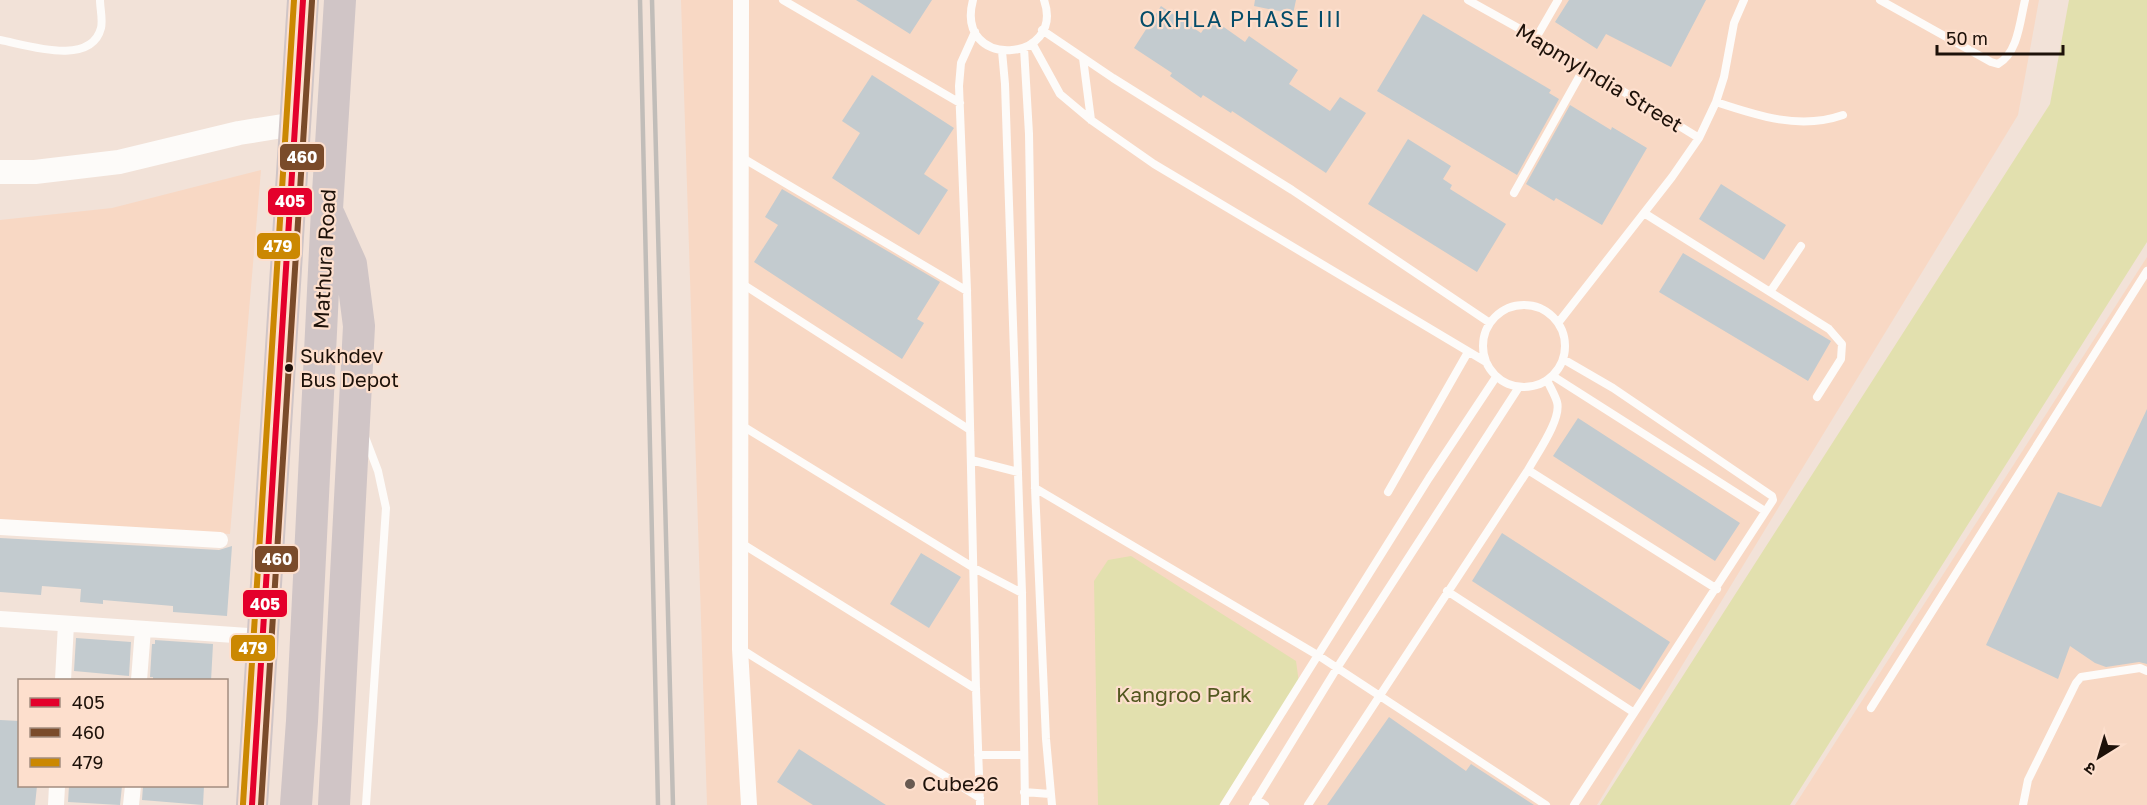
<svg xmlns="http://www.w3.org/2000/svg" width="2147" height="805" viewBox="0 0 2147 805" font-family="'Golos Text','Noto Sans Devanagari',sans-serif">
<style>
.built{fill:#f8d8c4}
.green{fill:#e2e0ae}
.building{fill:#c3cbcf}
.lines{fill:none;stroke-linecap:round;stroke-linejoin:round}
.lane{stroke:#fdfbf9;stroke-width:8}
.street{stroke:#fdfbf9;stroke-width:16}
.secondary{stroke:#fdfbf9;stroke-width:24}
.highway{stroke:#d0c5c6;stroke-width:32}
.rail{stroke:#c1bdb9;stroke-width:4.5}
.bus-1-casing{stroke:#fddfcd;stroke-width:10}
.bus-2-casing{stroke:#fddfcd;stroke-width:10}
.bus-3-casing{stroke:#fddfcd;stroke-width:10}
.bus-1{stroke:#e4002b;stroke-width:6}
.bus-2{stroke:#7a4b2a;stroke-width:6}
.bus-3{stroke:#cb8802;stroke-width:6}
.bus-dot{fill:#1d1109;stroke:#fddfcd;stroke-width:2}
.poi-dot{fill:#685a51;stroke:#fddfcd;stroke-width:2}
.labels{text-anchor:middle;stroke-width:4.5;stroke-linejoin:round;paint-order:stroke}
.bus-label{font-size:20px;fill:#1d1109;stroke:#fddfcd;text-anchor:start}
.street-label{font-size:21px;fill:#1d1109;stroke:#fddfcd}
.park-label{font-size:21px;fill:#535820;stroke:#fddfcd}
.poi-label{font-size:21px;fill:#1d1109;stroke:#fddfcd;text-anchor:start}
.neighbourhood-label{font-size:22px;letter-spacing:1.5px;fill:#044c69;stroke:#fddfcd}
.line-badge{stroke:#fddfcd;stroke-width:2}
.badge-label{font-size:16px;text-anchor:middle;font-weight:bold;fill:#fff}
</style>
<rect width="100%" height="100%" fill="#f2e2d8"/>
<path class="built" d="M681,0h1358l-21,115 -421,690h-890z
M261,170l-31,364 -230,-14v-300l112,-12z
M2147,257v548h-352z"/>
<path class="green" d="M2069,0h78v242l-357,563h-190l450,-701z
M1131,556l165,105 3,22 -80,122h-121l-4,-224 14,-21z"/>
<path class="building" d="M856,0h76l-22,34z
M1255,0h41l-3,14 -39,-8z
M1569,0h137l-35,67 -65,-33 -9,15 -42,-27z
M1161,6l40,27 10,-15 34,24 4,-6 49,34 -9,14 41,27 10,-14 26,16 -40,60 -94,-62 -1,2 -28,-18 -2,3 -31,-22 2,-3 -38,-25z
M1423,14l128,76 -2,3 10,6 -42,76 -140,-84z
M872,75l82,53 -30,46 24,16 -29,45 -87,-57 28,-45 -18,-12z
M1570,105l41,25 1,-3 35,21 -45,77 -46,-27 -2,3 -28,-17z
M1408,139l43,27 -8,13 9,6 -2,4 56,35 -29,48 -109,-68z
M1721,184l65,41 -22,35 -65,-41z
M782,189l158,93 -23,37 7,4 -22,36 -148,-97 24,-37 -13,-8z
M1683,253l148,88 -23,40 -149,-89z
M2147,409v255l-8,-2 -33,5 -11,-4 -25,-17 -12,33 -72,-34 72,-153 43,15z
M1578,418l162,105 -25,38 -162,-105z
M1502,533l168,109 -30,48 -168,-109z
M0,538l219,12 13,-4 -5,70 -54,-4v-6l-70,-6v4l-23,-2 1,-13 -39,-3 -1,9 -41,-3z
M921,553l40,24 -32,51 -39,-24z
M76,638l55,4 -2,34 -55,-5z
M155,640l58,4 -2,37h-58v-4h-3l2,-33h3z
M1389,717l77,54 5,-7 63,41h-207z
M0,720l20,1v65h17l-2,19h-35z
M799,749l87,56h-73l-36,-23z
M69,786h53l-2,19 -52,-3z
M143,786h61l-1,19 -61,-5z"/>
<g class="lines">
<path class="lane" d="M783,0l177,103
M973,0c-19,71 93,63 71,0
M1468,0l68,38 163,100
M1880,0l111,62 7,2c20,-11 22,-43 27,-64
M1042,30l71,48 179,112 198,133
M975,32l-14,31 -2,23 8,205 9,398 4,116
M1536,38l22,-38
M0,40c27,5 91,27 101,-12 2,-8 -1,-20 -1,-28
M1032,43l28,51 31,26 63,44 332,198
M1024,48l5,86 6,354 11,251 6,66
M1002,51l3,33 17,509 3,212
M1083,58l8,62
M1716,102c42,14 84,28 127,13
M741,157l226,134
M1514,193l70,-125
M1644,213l185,116 13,15 -1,15 -24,38
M741,283l229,147
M1770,292l31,-46
M1483 346a41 41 0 1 1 82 0a41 41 0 1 1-82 0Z
M1558,323l114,-146 27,-39 17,-36 8,-25 10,-54 10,-23
M1563,359l50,29 159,108 1,4 -199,305
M1553,376l212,135
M741,425l233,143 48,25
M365,437l13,34 8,37 -20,297
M971,460l47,12
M1528,470l189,119
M1035,488l284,168 227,149
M1388,492l80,-140
M741,543l235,146
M1447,591l186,121
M741,649l239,149
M1871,708l276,-437
M978,755h46
M1024,792l26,2
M1256,799l9,6
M1224,805l205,-327 67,-101
M1253,805l84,-137 182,-281
M1308,805l220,-335c8,-15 34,-51 29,-68 -2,-7 -7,-15 -10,-22
M2023,805l5,-25 48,-97 5,-6 59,-9 7,3"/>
<path class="street" d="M741,0l-1,649 9,156
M0,527l220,13
M0,619l262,18
M63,680l3,-56
M139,680l4,-51
M56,805l1,-19
M131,805l2,-19"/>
<path class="secondary" d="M0,172h35l84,-10 120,-29 56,-9"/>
<path class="highway" d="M329,215l22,49 8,62 -25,479
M252,805l51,-805
M296,805l6,-84 25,-512 13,-209"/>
<path class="rail" d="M640,0l18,805
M652,0l21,805"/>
<g class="bus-1-casing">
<path id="bus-1" d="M252,805l51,-805"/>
</g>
<g class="bus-2-casing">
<path id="bus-2" d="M261,805l51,-804"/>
</g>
<g class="bus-3-casing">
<path id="bus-3" d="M243,804l51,-804"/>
</g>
<use href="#bus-1" class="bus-1"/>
<use href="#bus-2" class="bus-2"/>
<use href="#bus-3" class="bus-3"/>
</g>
<circle class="bus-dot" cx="289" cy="368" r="5"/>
<circle class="poi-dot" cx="910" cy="784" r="6"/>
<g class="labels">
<g class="bus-label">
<text x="300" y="363">Sukhdev<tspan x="300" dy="24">Bus Depot</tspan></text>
</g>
<g class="street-label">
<text transform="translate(1599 78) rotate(31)" y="7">MapmyIndia Street</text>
<text transform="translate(325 259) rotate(-87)" y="7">Mathura Road</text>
</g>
<g class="park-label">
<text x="1184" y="702">Kangroo Park</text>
</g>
<g class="poi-label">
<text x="922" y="791">Cube26</text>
</g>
<g class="neighbourhood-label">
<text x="1241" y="27">OKHLA PHASE III</text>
</g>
</g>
<g class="line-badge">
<rect x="279" y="143" width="46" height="28" rx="6" fill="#7a4b2a"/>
<rect x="267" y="187" width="46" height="29" rx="6" fill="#e4002b"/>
<rect x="256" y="232" width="45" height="28" rx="6" fill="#cb8802"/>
<rect x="254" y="545" width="45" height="28" rx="6" fill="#7a4b2a"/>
<rect x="242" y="589" width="46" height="29" rx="6" fill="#e4002b"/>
<rect x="230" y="634" width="46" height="28" rx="6" fill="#cb8802"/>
</g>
<g class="badge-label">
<text x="302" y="163">460</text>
<text x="290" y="207">405</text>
<text x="278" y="252">479</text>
<text x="277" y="565">460</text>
<text x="265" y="610">405</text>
<text x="253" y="654">479</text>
</g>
<rect x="18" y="679" width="210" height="108" fill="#fddfcd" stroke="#a38d7f" stroke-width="1.5"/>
<rect x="30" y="698" width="30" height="9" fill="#e4002b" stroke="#a38d7f" stroke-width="1.5"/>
<text x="72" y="709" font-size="18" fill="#1d1109">405</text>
<rect x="30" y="728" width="30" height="9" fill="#7a4b2a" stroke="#a38d7f" stroke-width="1.5"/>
<text x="72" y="739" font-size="18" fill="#1d1109">460</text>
<rect x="30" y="758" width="30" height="9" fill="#cb8802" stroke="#a38d7f" stroke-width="1.5"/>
<text x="72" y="769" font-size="18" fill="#1d1109">479</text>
<g transform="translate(2099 757) rotate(217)" stroke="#fddfcd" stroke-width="4.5" paint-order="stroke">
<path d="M0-4.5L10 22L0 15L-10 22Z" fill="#1d1109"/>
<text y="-9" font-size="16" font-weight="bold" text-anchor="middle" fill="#1d1109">उ</text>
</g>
<path d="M1937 45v9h126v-9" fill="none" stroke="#1d1109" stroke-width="3"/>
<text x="1946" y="45" font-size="18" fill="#1d1109" stroke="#fddfcd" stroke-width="4.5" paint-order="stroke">50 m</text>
</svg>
